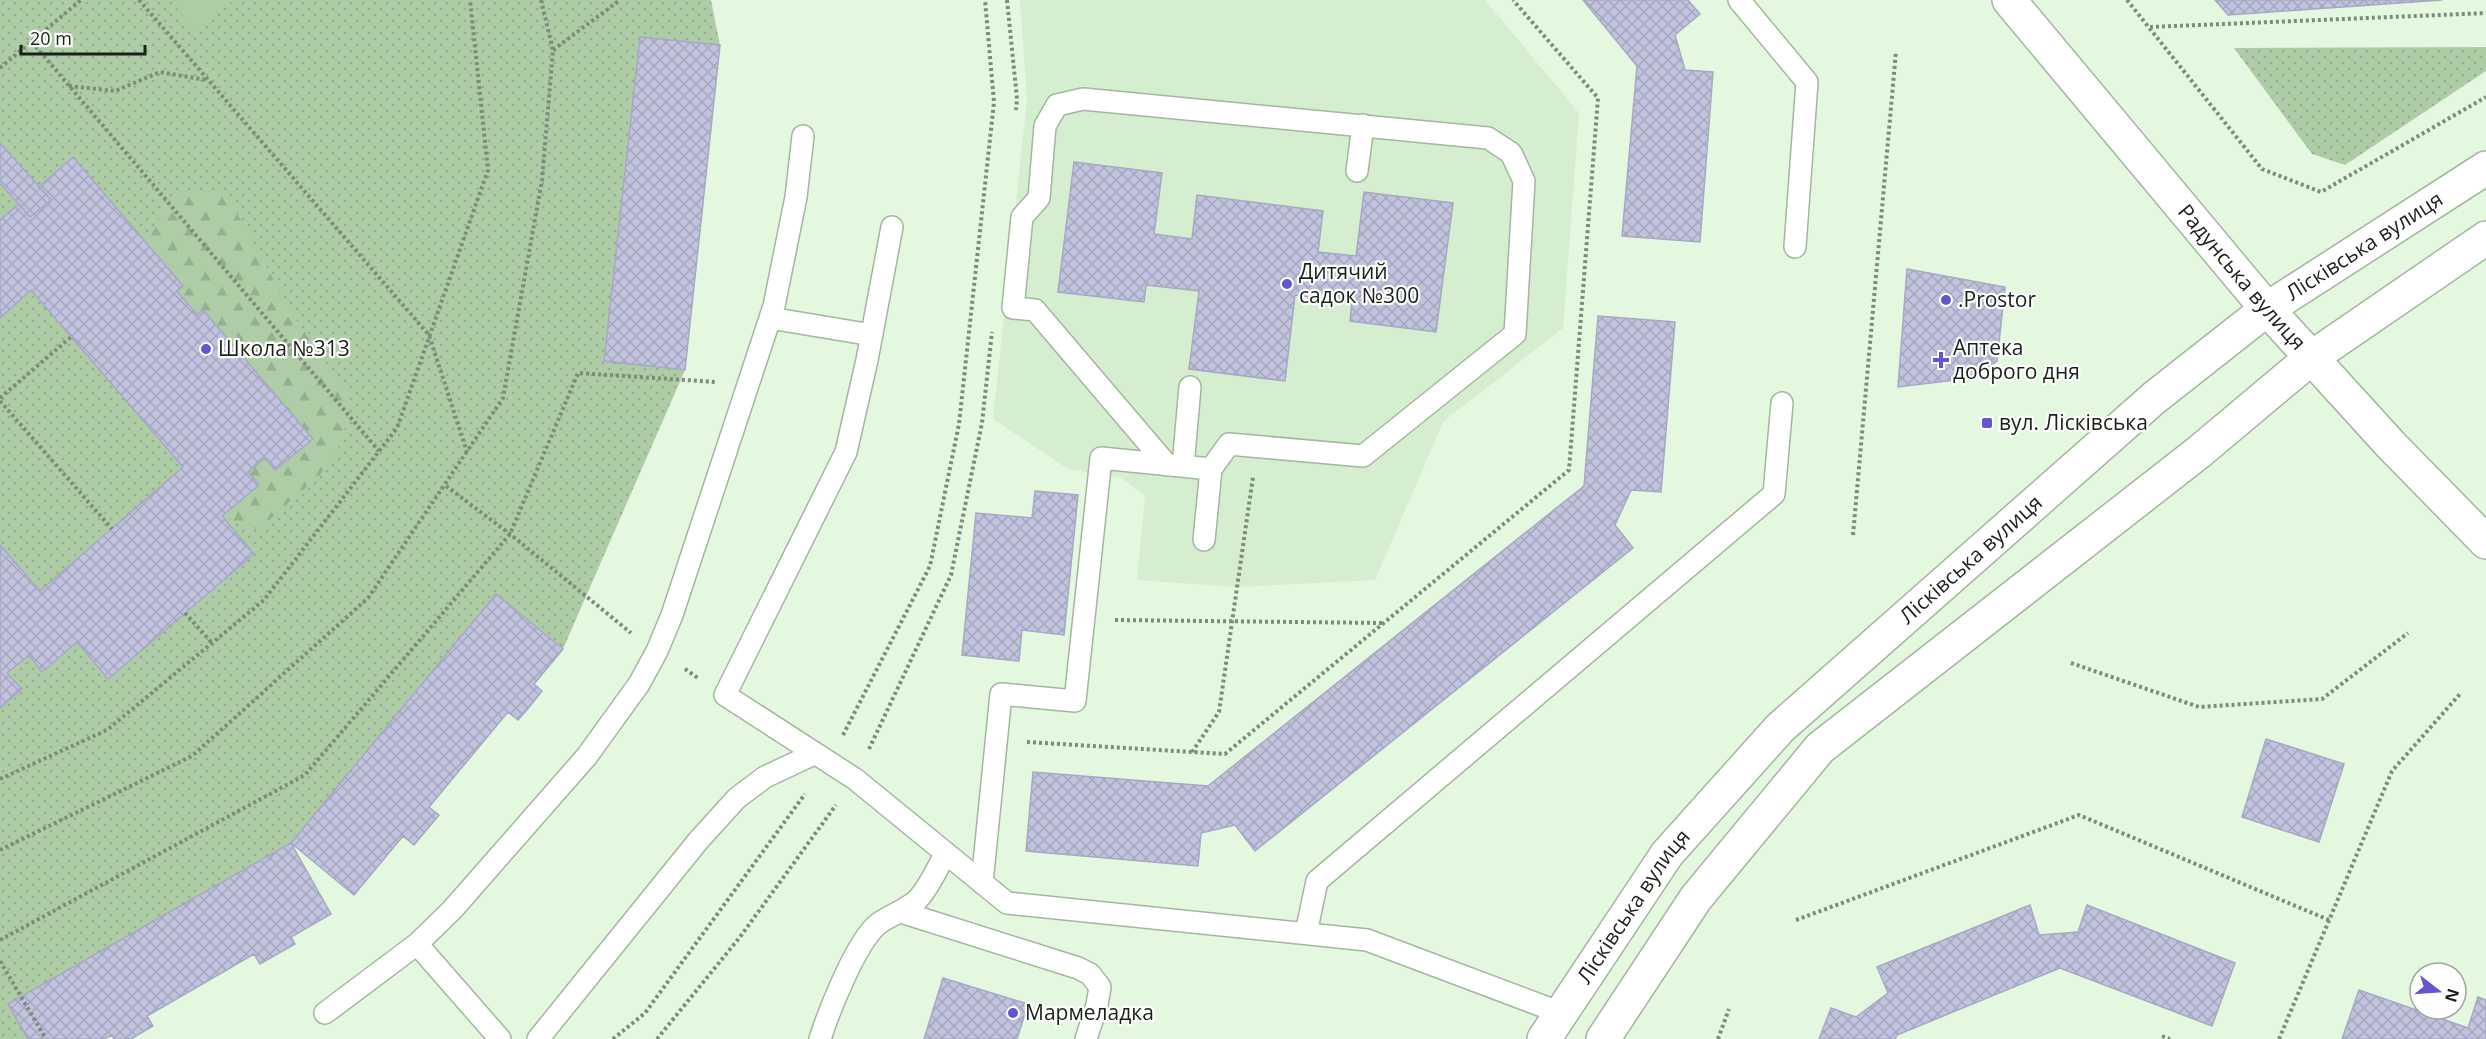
<svg xmlns="http://www.w3.org/2000/svg" width="2486" height="1039" viewBox="0 0 2486 1039" font-family="'Open Sans',sans-serif">
<style>
.built{fill:#d5eed0}
.grass{fill:url(#grass-dots)}
.forest{fill:url(#forest-firs)}
.pitch{fill:#aecda7}
.building{fill:url(#building-cross-hatch);stroke:#a7a8c3;stroke-width:1.5}
.lines{fill:none;stroke-linecap:round;stroke-linejoin:round}
.service-casing{stroke:#a3b69e;stroke-width:24}
.tertiary-casing{stroke:#a3b69e;stroke-width:36}
.secondary-casing{stroke:#a3b69e;stroke-width:36}
.path{stroke:#7d8b7a;stroke-width:4;stroke-dasharray:3 3;stroke-linecap:butt}
.service{stroke:#fff;stroke-width:21}
.tertiary{stroke:#fff;stroke-width:33}
.secondary{stroke:#fff;stroke-width:33}
.poi-dot{fill:#6455ce;stroke:#fefefe;stroke-width:2}
.labels{text-anchor:middle;stroke-width:4.5;stroke-linejoin:round;paint-order:stroke}
.street-label{font-size:21px;fill:#1a2118;stroke:#fefefe}
.poi-label{font-size:21px;fill:#1a2118;stroke:#fefefe;text-anchor:start}
</style>
<defs>
<pattern id="grass-dots" width="8" height="8" patternUnits="userSpaceOnUse" patternTransform="scale(1.5)"><rect width="8" height="8" fill="#aecda7"/><path d="M2 2h.1M6 6h.1" fill="none" stroke="#95b08f" stroke-width="1.8" stroke-linecap="round"/></pattern>
<pattern id="forest-firs" width="22" height="20" patternUnits="userSpaceOnUse" patternTransform="scale(1.5)"><rect width="22" height="20" fill="#aecda7"/><path d="M5 1l3.5 6h-7zM16 11l3.5 6h-7z" fill="#95b08f"/></pattern>
<pattern id="building-cross-hatch" width="8" height="8" patternUnits="userSpaceOnUse" patternTransform="scale(1.5)"><rect width="8" height="8" fill="#c1c2de"/><path d="M0 0l8 8M0 8l8-8" fill="none" stroke="#a5a6be"/></pattern>
</defs>
<rect width="100%" height="100%" fill="#e4f8df"/>
<path class="built" d="M1020,0h465l94,113 -16,215 -120,94 -68,158 -138,7 -100,-7 8,-85 -24,-17 -53,-9 -75,-50 34,-320z"/>
<path class="grass" d="M0,0h711l9,45 -80,-8 45,333 -122,279 -67,-55 -205,249 -282,161 19,35h-28z
M2486,47v24l-141,94 -33,-11 -78,-106z"/>
<path class="forest" d="M224,189l68,125 58,83 -7,43 -23,35 -62,55 -36,-14 36,-31 -10,-13 17,-14 11,12 36,-32 -108,-128 -7,5 -20,-24 5,-6 -36,-43 26,-47z"/>
<path class="pitch" d="M170,0h64l-38,31z"/>
<path class="building" d="M1583,0h105l12,14 -25,21 10,35 28,2 -13,170 -78,-6 15,-170z
M2215,0h227l-214,15z
M640,37l80,8 -35,325 -81,-9z
M0,143l51,57 -21,17 -30,-34z
M73,157l110,129 -6,5 20,24 6,-5 110,129 -38,31 -10,-12 -17,14 11,13 -37,31 32,38 -146,125 -31,-37 -35,30 -13,-17 -22,18 15,16 -22,19v-163l40,46 143,-124 -152,-177 -31,28v-98l19,-16 11,13 21,-17 -12,-13z
M1074,162l88,11 -8,61 38,5 5,-44 126,16 -5,41 38,4 8,-64 89,11 -17,129 -86,-11 2,-19 -57,-7 -10,86 -96,-12 10,-78 -53,-6 -2,17 -86,-10z
M1907,269l98,18 -8,74 -25,17 -74,9z
M1598,316l77,6 -14,170 -30,-2 -16,35 18,23 -378,303 -20,-26 -34,8 -3,33 -172,-15 7,-79 175,14 376,-300z
M1035,491l43,4 -14,140 -42,-5 -3,31 -57,-6 14,-142 56,5z
M496,594l67,55 -29,35 8,7 -16,20 -8,9 -10,-8 -79,95 10,8 -25,30 -11,-9 -49,59 -63,-52z
M2266,739l78,25 -25,78 -77,-25z
M291,843l40,71 -40,23 4,7 -35,20 -6,-10 -107,62 6,10 -22,13h-17l-2,-4 -8,4h-76l-20,-35z
M2030,905l9,30 39,-3 9,-27 148,58 -23,63 -152,-58 -163,67 -2,4h-76l12,-31 25,9 32,-24 -11,-26z
M943,978l85,26 -11,35h-93z
M2359,990l109,38 10,-31 8,3v39h-144z"/>
<g class="lines">
<g class="service-casing">
<path id="service" d="M1739,0l68,82 -12,165
M1357,171l6,-46
M892,227l-25,133 -21,92 -121,243 130,84 152,124 360,37 194,73
M770,318l102,17
M1167,465l-132,-155 -22,-2 9,-91 17,-19 6,-72 12,-21 26,-6 405,39 23,15 13,28 -9,153 -152,122 -134,-12 -18,25 -7,71
M1183,466l7,-79
M982,883l19,-189 74,7 26,-243 110,11
M901,912l177,56 12,6 10,13 -3,18 -11,34
M1306,933l11,-52 457,-387 8,-91
M417,944l83,95
M325,1013l92,-69 35,-34 135,-154 52,-72 18,-33 15,-36 102,-309 22,-109 7,-61
M538,1039l160,-198 39,-43 28,-21 49,-23
M820,1039c9,-28 36,-97 58,-115 12,-9 27,-13 39,-24 12,-12 20,-32 29,-47"/>
</g>
<g class="tertiary-casing">
<g id="tertiary">
<path id="s1" d="M1544,1039l123,-185 113,-126 374,-330 113,-89 219,-141"/>
<path d="M1603,1039l93,-141 124,-150 379,-296 112,-94 175,-120"/>
</g>
</g>
<g class="secondary-casing">
<g id="secondary">
<path id="s2" d="M2009,0l258,309 124,136 95,97"/>
</g>
</g>
<path class="path" d="M139,0l290,335 38,117
M1007,0l10,99 -1,11
M2127,0l135,169 59,23 165,-95
M2150,27l336,-14
M32,42l347,409
M553,50l67,-50
M0,68l81,-68
M69,86l46,5 45,-19 47,8
M0,398l71,-61
M0,401l112,128
M446,486l64,48 121,99
M1853,535l43,-484
M185,613l27,30
M1115,620l269,3
M2071,663l128,44 123,-8 86,-66
M685,669l13,9
M843,735l87,-169 29,-142 35,-322 -9,-102
M1027,742l198,12 344,-284 29,-372 -85,-98
M869,749l82,-174 31,-152 10,-91
M1192,752l27,-40 34,-235
M0,779l107,-49 157,-130 133,-172 91,-258 -18,-170
M0,850l192,-94 176,-158 135,-200 39,-218 11,-130 -12,-50
M1796,920l283,-105 250,105
M0,940l305,-165 205,-241 68,-161 138,9
M0,961l46,78
M2162,1036l8,3
M613,1039l32,-26 160,-219
M657,1039l83,-102 96,-132
M1718,1039l11,-30
M2279,1039l113,-268 68,-77"/>
<use href="#service" class="service"/>
<use href="#tertiary" class="tertiary"/>
<use href="#secondary" class="secondary"/>
</g>
<g class="poi-dot">
<circle cx="1287" cy="284" r="6"/>
<circle cx="1946" cy="300" r="6"/>
<circle cx="206" cy="349" r="6"/>
<path d="M1938 351h6v6h6v6h-6v6h-6v-6h-6v-6h6z"/>
<rect x="1981" y="417" width="12" height="12" rx="3"/>
<circle cx="1013" cy="1013" r="6"/>
</g>
<g class="labels">
<g class="street-label">
<text dy="7" stroke="none"><textPath href="#s1" startOffset="1150">Лісківська вулиця</textPath></text>
<text dy="7" stroke="none"><textPath href="#s2" startOffset="362">Радунська вулиця</textPath></text>
<text dy="7" stroke="none"><textPath href="#s1" startOffset="646">Лісківська вулиця</textPath></text>
<text dy="7" stroke="none"><textPath href="#s1" startOffset="160">Лісківська вулиця</textPath></text>
</g>
<g class="poi-label">
<text x="1299" y="279">Дитячий<tspan x="1299" dy="24">садок №300</tspan></text>
<text x="1958" y="307">.Prostor</text>
<text x="1953" y="355">Аптека<tspan x="1953" dy="24">доброго дня</tspan></text>
<text x="218" y="356">Школа №313</text>
<text x="1999" y="430">вул. Лісківська</text>
<text x="1025" y="1020">Мармеладка</text>
</g>
</g>
<g transform="translate(2438 991) rotate(107)"><circle r="28" fill="#fefefe" stroke="#a3a6a2" stroke-width="1.5"/>
<path d="M0-4.5L10 22L0 15L-10 22Z" fill="#6455ce"/>
<text y="-9" font-size="16" font-weight="bold" text-anchor="middle" fill="#1a2118">N</text>
</g>
<path d="M21 45v9h124v-9" fill="none" stroke="#1a2118" stroke-width="3"/>
<text x="30" y="45" font-size="18" fill="#1a2118" stroke="#fefefe" stroke-width="4.5" paint-order="stroke">20 m</text>
</svg>
